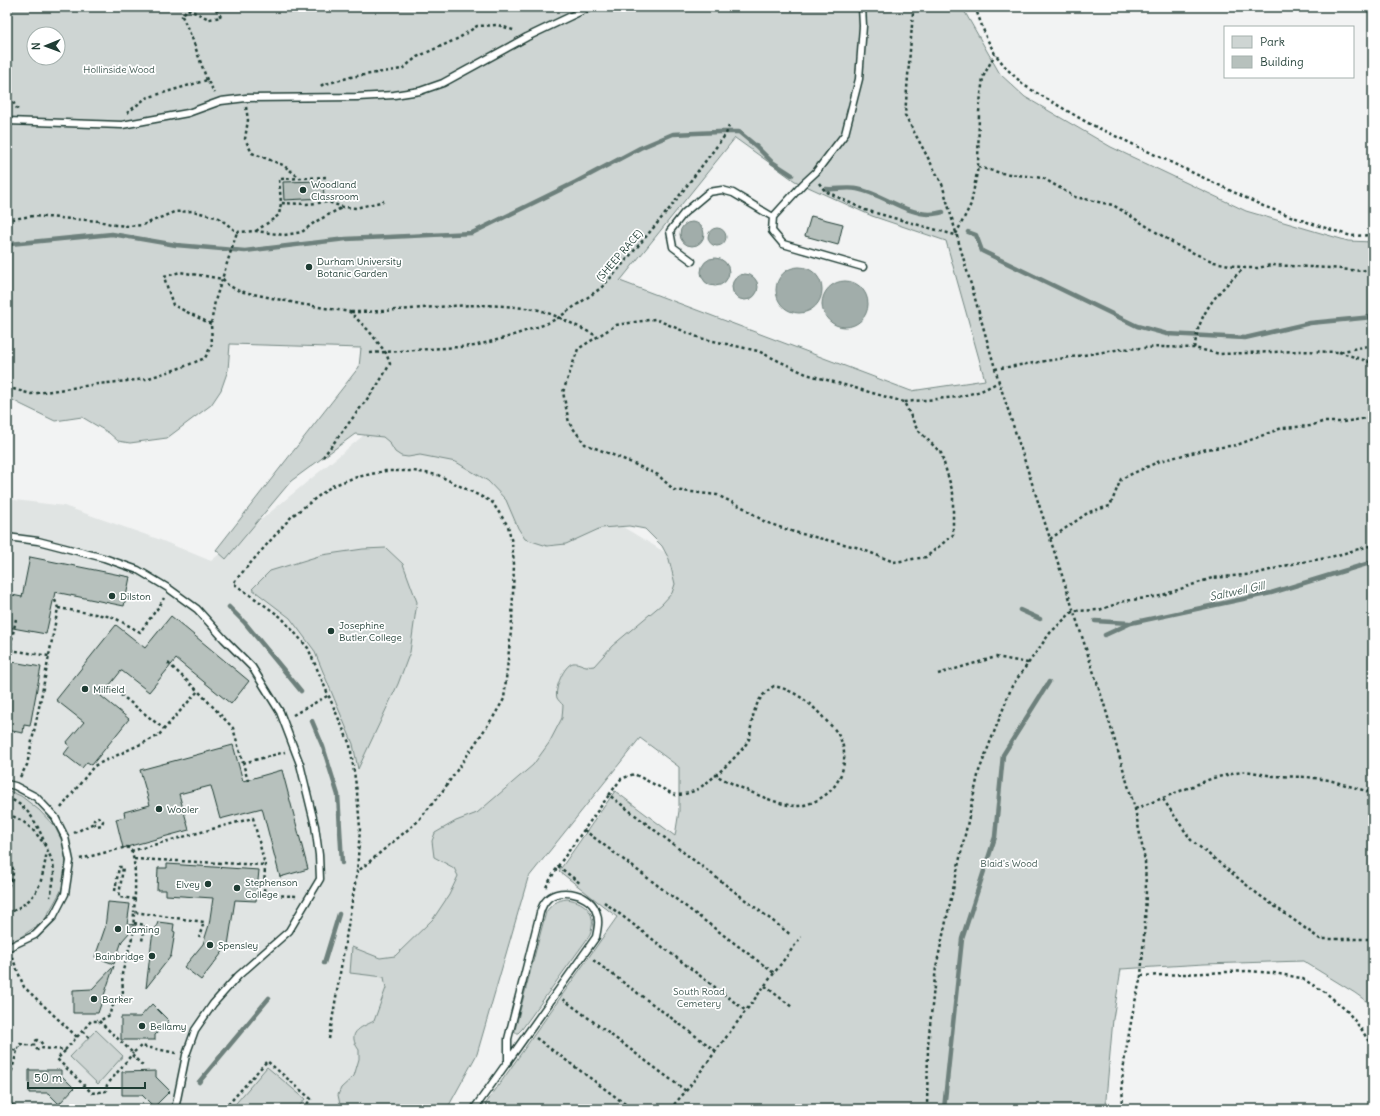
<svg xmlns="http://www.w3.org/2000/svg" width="1380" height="1116" viewBox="0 0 1380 1116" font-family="Delius,sans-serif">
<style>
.built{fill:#e0e4e3}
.green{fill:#ced5d3;stroke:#768984;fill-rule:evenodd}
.water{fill:#a1adaa;stroke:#6d807b}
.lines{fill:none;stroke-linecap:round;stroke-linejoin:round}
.stream{stroke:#6d807b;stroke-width:4.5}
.building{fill:#b7c1bd;stroke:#1f3d34}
.service-casing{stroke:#1f3d34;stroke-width:9}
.path{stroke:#1f3d34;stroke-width:2.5;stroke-dasharray:3 3;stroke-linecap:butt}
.service{stroke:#fff;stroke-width:6}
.poi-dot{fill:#1f3d34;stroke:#fff;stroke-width:1.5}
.labels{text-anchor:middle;stroke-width:3.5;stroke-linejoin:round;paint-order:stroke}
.park-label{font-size:10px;fill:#425b54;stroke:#fff}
.poi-label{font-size:10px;fill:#1f3d34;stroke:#fff;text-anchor:start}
.street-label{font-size:10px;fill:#1f3d34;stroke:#fff}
.water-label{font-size:11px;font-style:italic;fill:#465f57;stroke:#fff}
</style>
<rect width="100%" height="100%" fill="#f2f3f3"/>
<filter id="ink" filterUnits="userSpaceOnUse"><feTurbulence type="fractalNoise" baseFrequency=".025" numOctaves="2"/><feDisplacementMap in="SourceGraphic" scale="8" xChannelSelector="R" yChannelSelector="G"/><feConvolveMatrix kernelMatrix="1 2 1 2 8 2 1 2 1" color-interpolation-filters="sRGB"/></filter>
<g filter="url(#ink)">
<path class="built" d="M409,398l287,173 -331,538h-358v-610l57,7 94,33 53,22z"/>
<path class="green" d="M7,7h955l38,67 25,23 86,50 135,64 102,30 25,1v764l-18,-13 -52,-32 -99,3 -83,5 -8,50 -7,80 1,10h-625l135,-192 -58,-46 56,-80 60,45 4,-25v-44l-39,-29 -112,140 -51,176 -30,55h-106l-3,-14 3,-7 13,-12 5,-17v-9c-13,-18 1,-22 15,-29l12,-33 -2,-11 -34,-4 2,-26 28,11 15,-2 38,-37 16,-24 9,-19 -4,-8 -20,-11 -2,-16 3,-8 21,-12 21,-8 56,-48 16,-22 13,-25 1,-13c-2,-2 -5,-5 -6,-7 -3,-9 7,-33 16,-35 7,-1 11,5 21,3l18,-20 50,-42 10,-11 3,-9 -6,-25 -7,-13 -17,-17 -16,-3 -28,2 -35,16 -19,2 -22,-7 -7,-11 -12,-28 -18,-19 -32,-19 -36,-7 -12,2 -7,-1 -6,-4 -6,-10 -6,-5 -28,-3 -64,47 -65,78 -10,-9 143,-183 2,-19 -131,-4 -2,26 -7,20 -10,15 -44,33 -37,5 -12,-2 -9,-8 -27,-16 -27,4 -35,-17 -13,-7zM34,34h24v24h-24zM735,138l60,43 77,35 74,25 39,139 -74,11 -291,-110z
M386,548l17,16 14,38 -7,50 -12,32 -40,85 -5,-25 -39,-94 -24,-32 -38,-29 18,-18 52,-16 41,-6z
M7,790l14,6 18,14 16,17 9,18 2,19 -4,25 -18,32 -32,22 -5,1z
M567,899c21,3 30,16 23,36l-68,94 -4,4h-3v-3l31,-118c6,-8 11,-12 21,-13z
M96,1030l27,26 -25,28 -28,-27z
M267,1067l38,32 -8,10h-66z"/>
<path class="water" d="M680 234a12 12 0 1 1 24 0a12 12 0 1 1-24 0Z
M708 237a9 9 0 1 1 18 0a9 9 0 1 1-18 0Z
M701 272a14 14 0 1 1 28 0a14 14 0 1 1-28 0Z
M776 290a23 23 0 1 1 46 0a23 23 0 1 1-46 0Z
M732 287a13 13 0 1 1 26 0a13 13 0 1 1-26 0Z
M822 304a23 23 0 1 1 46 0a23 23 0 1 1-46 0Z"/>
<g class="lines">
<path class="stream" d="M826,189c10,1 21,-2 31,0 24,4 48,25 73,25 4,0 9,-1 13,-2
M968,232l8,3 6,16 155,75 30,8 78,4 65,-15 63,-6
M7,246l3,-2 102,-10 64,11 69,6 101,-12 126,-6 104,-51 64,-34 33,-14 46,-2h20l17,14 16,16 20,13
M229,607l16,16 56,68
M1020,610l20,9
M1095,621l34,2
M1105,635l26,-12 140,-30 102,-31
M312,721l11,26 15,48 4,68
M324,963l15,-49
M199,1082l70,-84
M944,1109l18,-170 33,-102 8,-82 46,-73"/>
</g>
<path class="building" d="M323,181l1,17 -40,2 -1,-18z
M811,216l32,8 -5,21 -33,-9z
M30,557l100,20 -6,29 -69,-14 -9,42 -39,-7v-33l15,3z
M171,616l78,65 -18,23 -55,-45 -27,33 -27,-21h-1l-20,25 28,23 -37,46 -5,-3 -5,6 -18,-14 6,-8 -4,-3 18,-21 -28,-22 60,-75 29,23z
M7,661l34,6 -11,59 -6,-1 -1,8 -16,-3z
M233,745l10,36 39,-11 26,99 -28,8 -18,-69 -42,11 -9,-33h-1l-31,8 10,36 -66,18 -7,-29 9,-2 -1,-5 26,-7 -10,-35z
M167,864l92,6 -3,31 -21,-1 -7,45 -27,35 -17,-13 19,-23 6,-19 4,-27 -47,-3v-5h-9l1,-22h9z
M108,902l22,2 -3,21 10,-1 -15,17 -8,23 -19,-7 10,-29z
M158,922l16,2 -1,7 2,1 -4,24 -25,32 6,-50z
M114,966l-16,47h-25v-23l19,-1z
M152,1004l17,17 -14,14v5h-34v-23h19z
M29,1070h32v5l13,13 -15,16 -11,-11h-19z
M156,1071v6l14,14 -16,16 -12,-12h-20v-23z"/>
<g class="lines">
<g class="service-casing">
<path id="service" d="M7,121l115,4 66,-12 33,-12 25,-3 111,-1 37,-2 26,-4 23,-8 84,-46 63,-30
M773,217l-1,14 11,13 80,23
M692,261l-19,-14 -3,-16 14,-18 25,-21 13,-2 11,3 40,24 30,-33 13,-12 29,-38 14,-55 4,-53 -1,-19
M7,537l31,4 66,17 34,12 30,18 29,21 27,30 28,28 28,45 20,52 15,62 4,29 1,24 -31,52 -51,45 -25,28 -18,26 -9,25 -11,54
M7,784l8,2 21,11 19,20 10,20 5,24 -5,33 -12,23 -18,18 -28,13
M7,1107l6,2
M474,1109l122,-172c2,-10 4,-18 -1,-28 -7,-16 -39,-23 -50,-7 -3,4 -5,10 -6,15l-31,122v23"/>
</g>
<path class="path" d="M912,7l1,5 -8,103 37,69 57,198 105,322 31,105 10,52 1,29 -1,32 -4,54 -8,35 -8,45 -3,25 1,28
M975,7l11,30 9,17 13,16 17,16 63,37 175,83 47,17 41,13 22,-1
M207,80l-15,-42 -10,-22 5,-7 22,10 12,-2 -6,-10
M321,86l1,-1 29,-8 51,-8 15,-12 42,-19 18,-12 21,-1 18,6
M7,102h6l6,10
M246,107l2,13 -3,19 7,14 31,12 17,13
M127,113l19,-15 61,-18 8,13
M978,167l23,6 42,5 32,19 38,8 67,42 34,15 31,6h13l13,-3 59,3 31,3 12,-3
M326,177l-47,2 2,24 25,1 22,-2 15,5 13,1 28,-7
M819,183l6,8 40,19 90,25
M7,222l5,-3 21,-3 66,5 16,4 13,1 15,-1 31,-13 19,-1 26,7 18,14 19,-1 28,4 18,-3 13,-10 28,-15
M256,231l23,-16 2,-12
M956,234l15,-30 7,-37 1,-55 4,-35 12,-23
M351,312c54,0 109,-11 164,-5 8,1 16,1 24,3 20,6 39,17 58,26
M211,324l-38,-19 -9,-28 16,-5 43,7 5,6 11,6 61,13 50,8 19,19 17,22 4,11 -13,22 -54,71
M1194,348c2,-8 3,-17 6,-24 9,-24 26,-39 44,-56
M1339,352l34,11
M370,353l104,-7 31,-8 41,-14 12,-6 43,-30 16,-17 53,-63 56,-74 3,-8
M995,369l127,-20 41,-2 31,1 26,6 79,-3 39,1 35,-7
M7,389h6l18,5 67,-10 48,-5 37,-12 22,-9 7,-14 -1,-20 4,-23 22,-69
M904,402l-98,-28 -48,-23 -58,-13 -45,-19 -39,6 -38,24 -15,43 6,31 16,21 38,15 35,16 16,15 43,5 27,13 21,14 29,10 62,15 38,15 32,-5 27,-22v-42l-12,-40 -24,-24 -13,-27 54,-5 23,-6 18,-9
M1050,539l39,-27 21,-6 11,-27 39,-18 47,-12 30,-4 45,-17 28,-2 12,-4h21l30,-5
M7,563l3,-15
M55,600l3,8
M10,650l39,6
M7,663l9,-44
M168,663l30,28
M938,674l58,-17 32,6
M111,687l53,42
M293,715l36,-20
M243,763l42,-11
M20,777l7,-12 15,-72 16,-85 55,9 27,15 20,-27 4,-7
M609,795l12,-16 13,-5 41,21c7,0 15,-2 21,-5 12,-6 48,-39 53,-51 2,-4 1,-8 2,-12 3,-19 7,-31 23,-41 20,4 35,16 48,30 4,5 9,9 13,14 15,19 11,47 -7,63 -9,7 -19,12 -30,13 -19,1 -65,-22 -83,-31
M7,798c22,7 32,29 39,49
M1163,799l28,41 68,55 61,44h53
M61,808l33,-42 64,-30 40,-45 35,37 15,53
M1135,809l78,-31 33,-7 27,5 34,1 22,3 44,13
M7,815c22,3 46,35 47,57 0,8 -2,17 -4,25
M584,830l190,143
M74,833l20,-10v-3l4,-3 5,4 -1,4 -6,1 -2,-3
M131,851l122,-33 12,47 -1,30 34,1
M7,856c8,13 8,19 0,32
M80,859l47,-12c0,0 4,3 4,4 6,10 4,49 3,61
M134,859l131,6
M558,866l23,18
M7,869l2,-10
M546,887l12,-21 51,-71 182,140
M115,891l4,-24h4l-4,30 16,2
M604,902l142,109
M7,914c33,-16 34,-28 40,-63
M134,923l11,2 -3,16
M12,957l12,30 53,50 -12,13 -23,-2 -4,2 -4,-3v-5l3,-2 3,1 3,4 -1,3
M593,960l123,91
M1141,976l107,-5 26,2 27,5 24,14 22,19 15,19 11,19
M765,986l27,21
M563,999l123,92
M82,1031l7,6
M77,1037l14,-16h8
M536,1038l96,71
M329,1039l28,-167 3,-44 -3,-36 -7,-47 -42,-97 -27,-31 -48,-34 59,-67 40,-30 21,-8 32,-7h28l25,4 54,27 16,24 4,17 2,21 -2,57 -8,78 -10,17 -52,76 -25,30 -60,50
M7,1048l10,3 3,-7 13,2
M65,1051l-8,8 35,34 14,-2 1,-6 26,-32
M176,1053l-35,-7 -8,7 -34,-32 11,-6 1,-7 12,-14 -1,-20 11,-40 1,-22 70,10 -5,15
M132,1055l12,12
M7,1089l10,-38
M224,1109l43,-48 44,38 -8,10
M670,1109l16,-18 115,-154
M927,1109l1,-64 8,-78 43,-196 33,-85 38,-53 23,-22 26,-1 26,-9 35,-5 52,-18 43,-4 41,-11 31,-5 46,-13"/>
<use href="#service" class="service"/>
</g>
</g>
<g class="poi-dot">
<circle cx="303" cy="190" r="4"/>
<circle cx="309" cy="267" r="4"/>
<circle cx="112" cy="596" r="4"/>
<circle cx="331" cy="631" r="4"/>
<circle cx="85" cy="689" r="4"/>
<circle cx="159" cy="809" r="4"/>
<circle cx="208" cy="884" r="4"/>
<circle cx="237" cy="888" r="4"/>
<circle cx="118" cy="929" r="4"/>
<circle cx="210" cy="945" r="4"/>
<circle cx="152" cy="956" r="4"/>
<circle cx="94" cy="999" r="4"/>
<circle cx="142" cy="1026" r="4"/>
</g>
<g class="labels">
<g class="park-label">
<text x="119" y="73">Hollinside Wood</text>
<text x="1009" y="867">Blaid's Wood</text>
<text x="699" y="995">South Road<tspan x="699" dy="12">Cemetery</tspan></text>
</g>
<g class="poi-label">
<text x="311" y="188">Woodland<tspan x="311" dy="12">Classroom</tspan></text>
<text x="317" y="265">Durham University<tspan x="317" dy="12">Botanic Garden</tspan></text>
<text x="120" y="600">Dilston</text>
<text x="339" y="629">Josephine<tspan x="339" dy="12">Butler College</tspan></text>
<text x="93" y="693">Milfield</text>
<text x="167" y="813">Wooler</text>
<text x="245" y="886">Stephenson<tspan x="245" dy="12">College</tspan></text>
<text x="200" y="888" text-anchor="end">Elvey</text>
<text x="126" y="933">Laming</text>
<text x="218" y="949">Spensley</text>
<text x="144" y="960" text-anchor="end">Bainbridge</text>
<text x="102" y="1003">Barker</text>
<text x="150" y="1030">Bellamy</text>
</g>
<g class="street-label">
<text transform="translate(619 255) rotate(-49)" y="4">(SHEEP RACE)</text>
</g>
<g class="water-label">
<text transform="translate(1237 591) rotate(-12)" y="4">Saltwell Gill</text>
</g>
</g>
<rect width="1380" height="1116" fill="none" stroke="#fff" stroke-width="24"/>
<rect x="12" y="12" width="1356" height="1092" fill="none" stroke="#1f3d34" stroke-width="1.5" filter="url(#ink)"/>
<rect x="1224" y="26" width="130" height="52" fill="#ffffff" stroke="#a5b1ae"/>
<rect x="1232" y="36" width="20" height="12" fill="#ced5d3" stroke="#a5b1ae"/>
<text x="1260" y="46" font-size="12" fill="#1f3d34">Park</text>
<rect x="1232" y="56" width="20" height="12" fill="#b7c1bd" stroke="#a5b1ae"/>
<text x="1260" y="66" font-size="12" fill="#1f3d34">Building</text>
<g transform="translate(46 46) rotate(269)"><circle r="19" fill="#ffffff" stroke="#a5b1ae"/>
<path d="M0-3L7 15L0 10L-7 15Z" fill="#1f3d34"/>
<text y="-6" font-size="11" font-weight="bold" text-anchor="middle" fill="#1f3d34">N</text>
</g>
<path d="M28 1082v6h117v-6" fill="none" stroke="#1f3d34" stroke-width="2"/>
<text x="34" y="1082" font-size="12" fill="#1f3d34" stroke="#ffffff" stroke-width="3" paint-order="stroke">50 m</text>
</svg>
